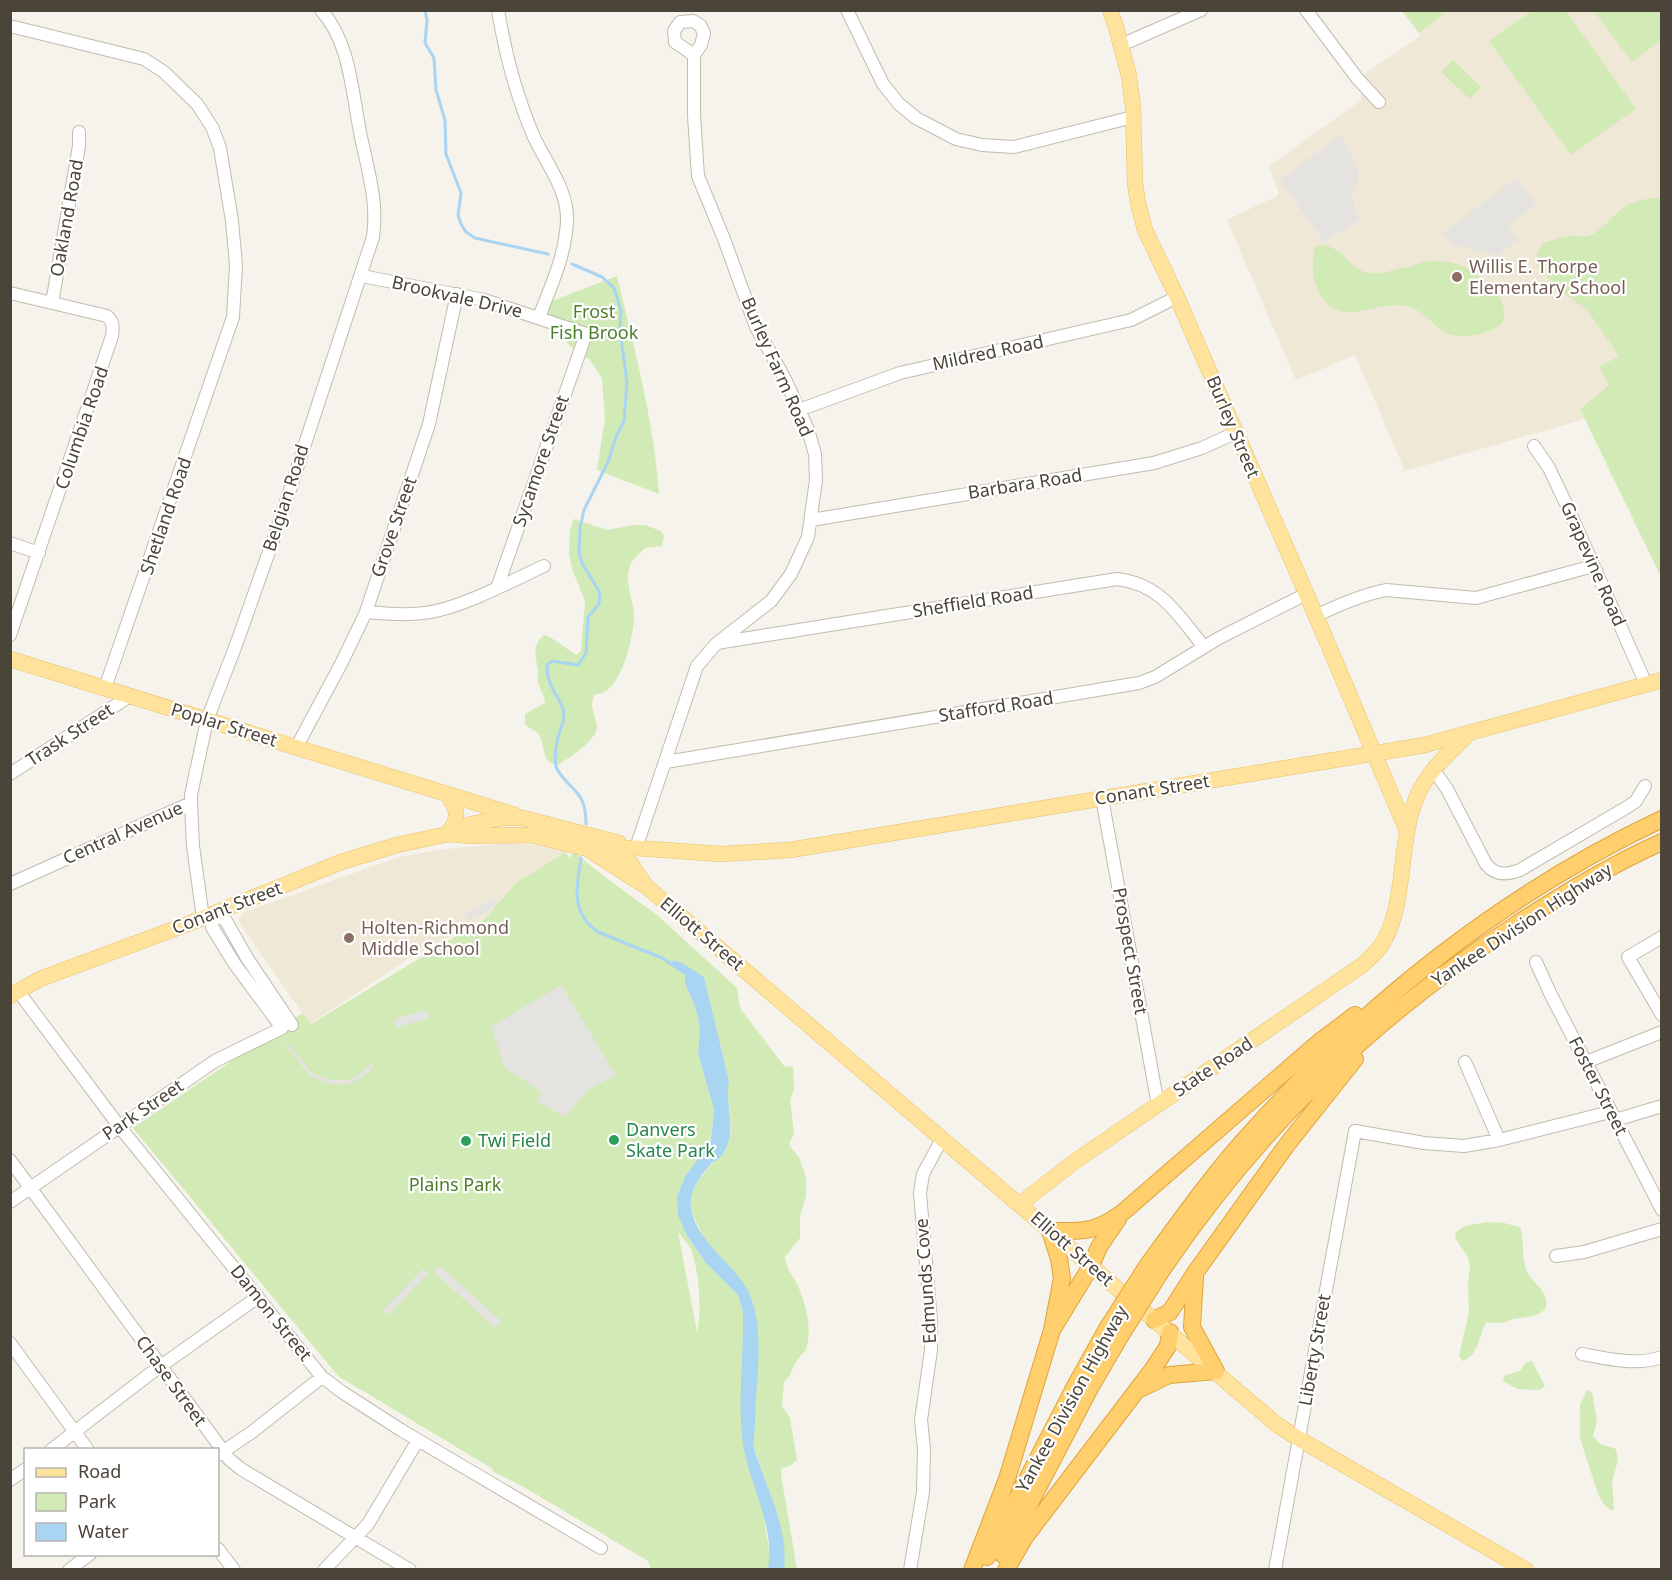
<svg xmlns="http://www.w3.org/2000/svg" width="1672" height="1580" viewBox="0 0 1672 1580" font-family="'Noto Sans',sans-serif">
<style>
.education{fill:#efe8d6}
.green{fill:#d2eab5;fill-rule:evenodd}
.parking{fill:#e5e3e0}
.water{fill:#a9d4f2}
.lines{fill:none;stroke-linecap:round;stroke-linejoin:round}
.stream{stroke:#a9d4f2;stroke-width:3}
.minor-casing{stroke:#c2bbae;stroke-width:14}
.major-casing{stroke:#e6c16a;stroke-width:16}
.highway-casing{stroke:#e0a43c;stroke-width:18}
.minor{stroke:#fff;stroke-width:12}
.major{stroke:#ffe39c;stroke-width:15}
.highway{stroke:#ffcf6e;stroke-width:16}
.highway-bridge-casing{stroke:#e0a43c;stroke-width:18;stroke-linecap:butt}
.highway-bridge{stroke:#ffcf6e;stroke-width:16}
.education-dot{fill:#8d6e63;stroke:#fff;stroke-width:2}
.leisure-dot{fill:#2e9e5b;stroke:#fff;stroke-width:2}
.labels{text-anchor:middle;stroke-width:4.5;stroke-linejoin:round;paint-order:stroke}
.street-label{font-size:18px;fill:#4b4439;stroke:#fff}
.education-label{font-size:18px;fill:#785e54;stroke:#fff;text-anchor:start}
.park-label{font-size:18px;fill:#4a7f2a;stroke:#fff}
.leisure-label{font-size:18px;fill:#27864d;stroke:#fff;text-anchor:start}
</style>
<rect width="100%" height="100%" fill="#f6f3ec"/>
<path class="education" d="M1447,11h214v324l-61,32 9,18 -29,24 5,10 -180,52 -50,-116 -59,25 -69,-160 52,-25 -10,-29 92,-66 3,-26 57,-38 -2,-3z
M510,843l25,2 31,7 -50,31 -33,36 -75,40 -98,65 -70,-100 -1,-5 5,-7 152,-54 40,-8z"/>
<path class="green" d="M1402,11h45l-28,22z
M1532,11h34l70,98 -65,46 -82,-114z
M1594,11h67v29l-29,22z
M1453,60l28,27 -11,12 -29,-27z
M1661,197h1l-1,380 -81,-168 29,-24 -10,-18 20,-11 -31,-45 -28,-21 -23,-24v-14l6,-9c9,-2 18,-6 27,-7 8,-1 15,3 23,-2 10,-6 16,-14 25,-22 13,-12 27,-13 43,-15z
M1320,244c28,5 29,27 50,29 14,2 24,-4 37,-6 9,-2 17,-6 27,-6 22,-2 46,13 60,29 9,11 13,20 8,34 -16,11 -45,18 -61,6 -10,-8 -21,-21 -34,-24 -32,-7 -68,26 -88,-14 -7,-14 -8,-29 -4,-45z
M617,276c17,72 37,144 42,218l-62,-24 8,-52 -3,-40 -12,-18 -20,-14 -31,-40z
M574,519l33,11 27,-5h11l16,6 3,4 -2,11 -17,2c-5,6 -13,11 -15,18 -6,18 4,34 4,51 0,18 -11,63 -27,73 -4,3 -9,4 -13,5 -5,13 2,20 3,32 1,12 -29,32 -39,38 -18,-1 -12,-22 -20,-32 -4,-3 -9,-5 -13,-9v-10l20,-11c0,-7 -4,-11 -6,-18 -2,-5 -1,-9 -1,-14 -2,-14 -7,-25 6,-36 7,1 24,15 32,20l5,-4 4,-50 -13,-32 -3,-16 1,-23z
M566,852l3,6 5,-6 31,25 52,38 69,63 11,10 3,20 44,58 9,1 1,22 -4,11 4,34 -5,10 3,5 7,8 7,20v19l-6,20v22l-15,19c1,11 6,16 11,25 9,17 18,51 9,69 -3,4 -7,7 -9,11 -5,8 -5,14 -12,20l-2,24 8,12 7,42 -6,5 -10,4v6l16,94h-13l-5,-49 -25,-73v-39l4,-44 -3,-50 -24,-46 -27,-29 -14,-31 1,-12 6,-14 12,-15 15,-14 7,-20 -1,-22 -4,-18 3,-12 -25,-103 -29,-13 10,10v8l11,26 4,21 -2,23 16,57 -3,29 -34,58 1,17 9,22 19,27 32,32 5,17 -1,124 11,47 10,26 7,49 -2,11h-117l-3,-8 -126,-75 -30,-15 1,-2 -155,-93 -205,-248 169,-115 9,11 172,-104 33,-37zM678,1232c5,6 11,13 14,20 7,21 10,58 5,80z
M1487,1222l17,1 16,4c5,14 1,29 6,42 4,11 15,17 19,27 8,21 -19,21 -32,23 -4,1 -8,4 -13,4 -6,1 -8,-2 -14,0 -8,14 -7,33 -24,38l-3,-5 10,-44 -1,-28 2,-17 -2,-10 -13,-19 1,-6 9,-6z
M1532,1361l13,25 -5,4 -22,-1 -15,-8 1,-5 16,-5 6,-9z
M1587,1390l5,2 5,29 -4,15 7,8 16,5 2,11 -6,22 2,28h-4l-8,-8 -5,-11 -17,-53v-33z"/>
<path class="parking" d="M1340,135l5,6 14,33 -7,24 8,22 -36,22 -44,-62z
M1517,178l19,26 -28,22 10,13 -20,17 -46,-12 -10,-11z
M491,898l6,6 -16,11 -13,5 -5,-6 16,-7z
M561,985l55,90 -27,14 -24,28 -28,-16 5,-9 -37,-24 -14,-41z
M428,1010l1,8 -34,10 1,-10z
M281,1043l9,3 22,27 18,7h18l9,-4 14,-13 3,3 -6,7 -18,11h-21l-19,-8 -23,-29z
M440,1266l61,55 -6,7 -61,-56z
M423,1269l5,5 -40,41 -5,-5z"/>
<path class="water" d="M673,960l9,3 22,14 25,104c-5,23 9,48 -5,71 -2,5 -9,9 -13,12 -10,11 -23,28 -20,44 6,35 40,52 56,81 20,38 8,94 8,135 0,7 -2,15 -1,23 2,10 7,20 10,30 11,28 24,62 20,92h-16c8,-46 -22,-88 -26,-133 -4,-41 2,-84 1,-124l-5,-17 -32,-32 -19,-27 -9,-21 -1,-18 9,-22 17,-22 8,-13 3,-30 -16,-57 2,-23 -4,-21 -11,-26v-8l-13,-12z"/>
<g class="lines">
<path class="stream" d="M425,10l2,10 -2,23 9,15 2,32 9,30 1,34 15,39 -3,22 3,9 5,8 9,6 73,16
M572,264l30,13 12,11 7,22 -1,20 7,52 -3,39 -8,16 -8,25 -24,48 -4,18 -1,24 3,11 18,30 -1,11 -11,13 -2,36 -8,12 -26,-4 -5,4c-1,24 17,35 17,50 0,6 -3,13 -5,19 -3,11 -5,22 -3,33 14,26 30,21 30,57
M581,858c-5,30 -10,56 17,74l64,26 20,13"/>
<g class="minor-casing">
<path id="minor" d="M498,10c7,43 18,85 35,125 12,27 35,54 34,85 -1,34 -16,66 -28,97
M847,10l36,74 16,20 17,14 40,21 26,6 32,2 119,-30
M1306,10l51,68 22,24
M10,26l134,33 20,13 33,32 15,23 8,21 12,73 4,44 -3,52 -128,371
M1121,45l80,-35
M362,276l122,24 102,34 -89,254
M10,293l97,23c7,6 6,12 5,20l-102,299
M52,303l27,-157v-14
M799,410l101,-37 231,-53 46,-23
M1534,446l15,22 19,40 78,176
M811,520l343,-57 48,-15 33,-15
M10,543l29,10
M366,612c23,2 47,4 70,-1 37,-9 73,-29 108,-45
M1316,616c22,-11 46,-21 70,-26l90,8 117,-32
M717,643l400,-64c44,5 61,36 87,68
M296,748l46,-86 24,-50 63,-188 28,-130
M666,762l473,-79 16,-6 64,-39 87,-44
M1433,769l14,20 39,75c9,12 21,11 34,6l109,-64 7,-5 9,-15
M10,774l120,-78
M1102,798l56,307
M191,803l2,43 10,72
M636,848l61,-182 19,-22 55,-43 20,-27 17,-37 8,-57 -1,-26 -7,-24 -23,-51 -29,-52 -32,-88 -26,-63 -4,-61v-60l7,-10 3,-12 -4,-8 -7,-4 -13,1 -6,9 1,11 19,13
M10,884l181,-81v-8l16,-75 29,-75 41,-116 96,-292c5,-36 -5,-66 -12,-100 -9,-42 -10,-94 -40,-127
M1662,937l-34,20 34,58
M1536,962l14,31 112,217
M18,991l101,135 203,251 20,15 59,38 200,118
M1465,1062l34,78
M1586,1062l76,-30
M1615,1120l47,-14
M10,1160l219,299 12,10 169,101
M10,1202l205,-141 67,-33 -48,-65 -22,-36 2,-14 12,8 21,37 45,67
M1556,1256l28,-4 78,-23
M10,1343l78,107
M1582,1354c26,5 54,12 80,3
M51,1450l100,-77 107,-76
M218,1455l34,-23 70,-55
M10,1480l16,-11
M218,1549l16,21
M69,1570l21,-16
M324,1570l44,-46 50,-84
M910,1570l13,-78 1,-43 -3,-29 10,-70v-29l-11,-128 3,-19 19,-35
M1275,1570l80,-439 69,12 40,3 35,-6 111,-28"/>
</g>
<g class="major-casing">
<path id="major" d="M1110,10l6,17 13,49 4,31 2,76 3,20 7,27 32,67 139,319 91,215
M10,659l505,156
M448,834l23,2 60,-1 53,13 16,1 36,-1 85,6 69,-4 635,-105 237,-65
M448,834c8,-12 12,-21 3,-33
M613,846l18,18 14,21
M589,850l58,37 629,537 23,15 227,131
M10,996l30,-17 153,-57 148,-60 56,-17 51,-11 23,-10 32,-6h20l96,25
M1020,1204l54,-42 287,-196c9,-8 19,-16 24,-27 22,-42 13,-101 33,-145 11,-24 31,-41 50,-60"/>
</g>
<g class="highway-casing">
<path id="highway" d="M1147,1266c35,-48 69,-96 109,-139 114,-127 251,-235 406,-308
M1160,1273c96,-143 211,-254 355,-348 47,-30 95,-60 147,-83
M1154,1320l16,-8 25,-39 91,-127 69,-87
M1052,1330l10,-52 -3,-19 -9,-28c33,0 44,2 72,-18l196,-170 37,-28
M1142,1388l27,-13 47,-4 -24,-44 3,-50
M1003,1555l87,-167 31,-53
M987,1557l87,-169 34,-61
M972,1570l35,-91 45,-149 39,-64 8,-19 19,-28
M1006,1570l19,-33 128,-168 15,-23 2,-14"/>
</g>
<use href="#minor" class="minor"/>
<use href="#major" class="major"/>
<use href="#highway" class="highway"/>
<g class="highway-bridge-casing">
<path id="highway-bridge" d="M1108,1327l39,-61
M1121,1335l39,-62"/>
</g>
<use href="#highway-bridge" class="highway-bridge"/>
</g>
<g class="education-dot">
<circle cx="1457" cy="277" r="6"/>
<circle cx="349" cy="938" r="6"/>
</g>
<g class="leisure-dot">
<circle cx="614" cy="1140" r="6"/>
<circle cx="466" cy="1141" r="6"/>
</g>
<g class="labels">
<g class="street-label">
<text transform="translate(67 218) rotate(-80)" y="6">Oakland Road</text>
<text transform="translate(457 297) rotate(13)" y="6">Brookvale Drive</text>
<text transform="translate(988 353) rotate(-12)" y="6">Mildred Road</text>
<text transform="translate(777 367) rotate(66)" y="6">Burley Farm Road</text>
<text transform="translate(1233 427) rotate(67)" y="6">Burley Street</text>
<text transform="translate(82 428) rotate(-71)" y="6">Columbia Road</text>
<text transform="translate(541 461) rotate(-71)" y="6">Sycamore Street</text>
<text transform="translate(1025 484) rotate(-9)" y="6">Barbara Road</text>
<text transform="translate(286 498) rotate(-72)" y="6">Belgian Road</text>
<text transform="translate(166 516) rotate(-71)" y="6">Shetland Road</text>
<text transform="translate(394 527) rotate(-71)" y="6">Grove Street</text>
<text transform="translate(1593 564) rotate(66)" y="6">Grapevine Road</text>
<text transform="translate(973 602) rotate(-9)" y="6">Sheffield Road</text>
<text transform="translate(996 707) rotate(-9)" y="6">Stafford Road</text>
<text transform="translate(224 725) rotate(17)" y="6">Poplar Street</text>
<text transform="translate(70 735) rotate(-33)" y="6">Trask Street</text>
<text transform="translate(1152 790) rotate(-9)" y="6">Conant Street</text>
<text transform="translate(123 833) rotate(-24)" y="6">Central Avenue</text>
<text transform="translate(227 908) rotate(-21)" y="6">Conant Street</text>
<text transform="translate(1522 925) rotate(-33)" y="6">Yankee Division Highway</text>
<text transform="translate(702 934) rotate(40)" y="6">Elliott Street</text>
<text transform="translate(1130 951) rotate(80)" y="6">Prospect Street</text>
<text transform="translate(1213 1067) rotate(-34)" y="6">State Road</text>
<text transform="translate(1598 1086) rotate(63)" y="6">Foster Street</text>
<text transform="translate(143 1110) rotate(-34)" y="6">Park Street</text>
<text transform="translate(1072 1249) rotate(41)" y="6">Elliott Street</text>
<text transform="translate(926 1281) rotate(-94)" y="6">Edmunds Cove</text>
<text transform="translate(271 1313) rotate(51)" y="6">Damon Street</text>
<text transform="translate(1315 1350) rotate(-80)" y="6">Liberty Street</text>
<text transform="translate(171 1381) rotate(54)" y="6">Chase Street</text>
<text transform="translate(1072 1399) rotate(-61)" y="6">Yankee Division Highway</text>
</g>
<g class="education-label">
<text x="1469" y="273">Willis E. Thorpe<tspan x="1469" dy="21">Elementary School</tspan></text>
<text x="361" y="934">Holten-Richmond<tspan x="361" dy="21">Middle School</tspan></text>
</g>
<g class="park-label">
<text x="594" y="318">Frost<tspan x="594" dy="21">Fish Brook</tspan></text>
<text x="455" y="1191">Plains Park</text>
</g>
<g class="leisure-label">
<text x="626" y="1136">Danvers<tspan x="626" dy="21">Skate Park</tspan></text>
<text x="478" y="1147">Twi Field</text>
</g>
</g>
<rect width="1672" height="1580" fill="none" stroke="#4b4439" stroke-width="24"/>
<rect x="24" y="1448" width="195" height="108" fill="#ffffff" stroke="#b7b4b0" stroke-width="1.5"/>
<rect x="36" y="1468" width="30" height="9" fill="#ffe39c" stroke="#b7b4b0" stroke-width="1.5"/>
<text x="78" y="1478" font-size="18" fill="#4b4439">Road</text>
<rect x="36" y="1493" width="30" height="18" fill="#d2eab5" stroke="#b7b4b0" stroke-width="1.5"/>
<text x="78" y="1508" font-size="18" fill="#4b4439">Park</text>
<rect x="36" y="1523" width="30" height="18" fill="#a9d4f2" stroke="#b7b4b0" stroke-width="1.5"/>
<text x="78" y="1538" font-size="18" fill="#4b4439">Water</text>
</svg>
